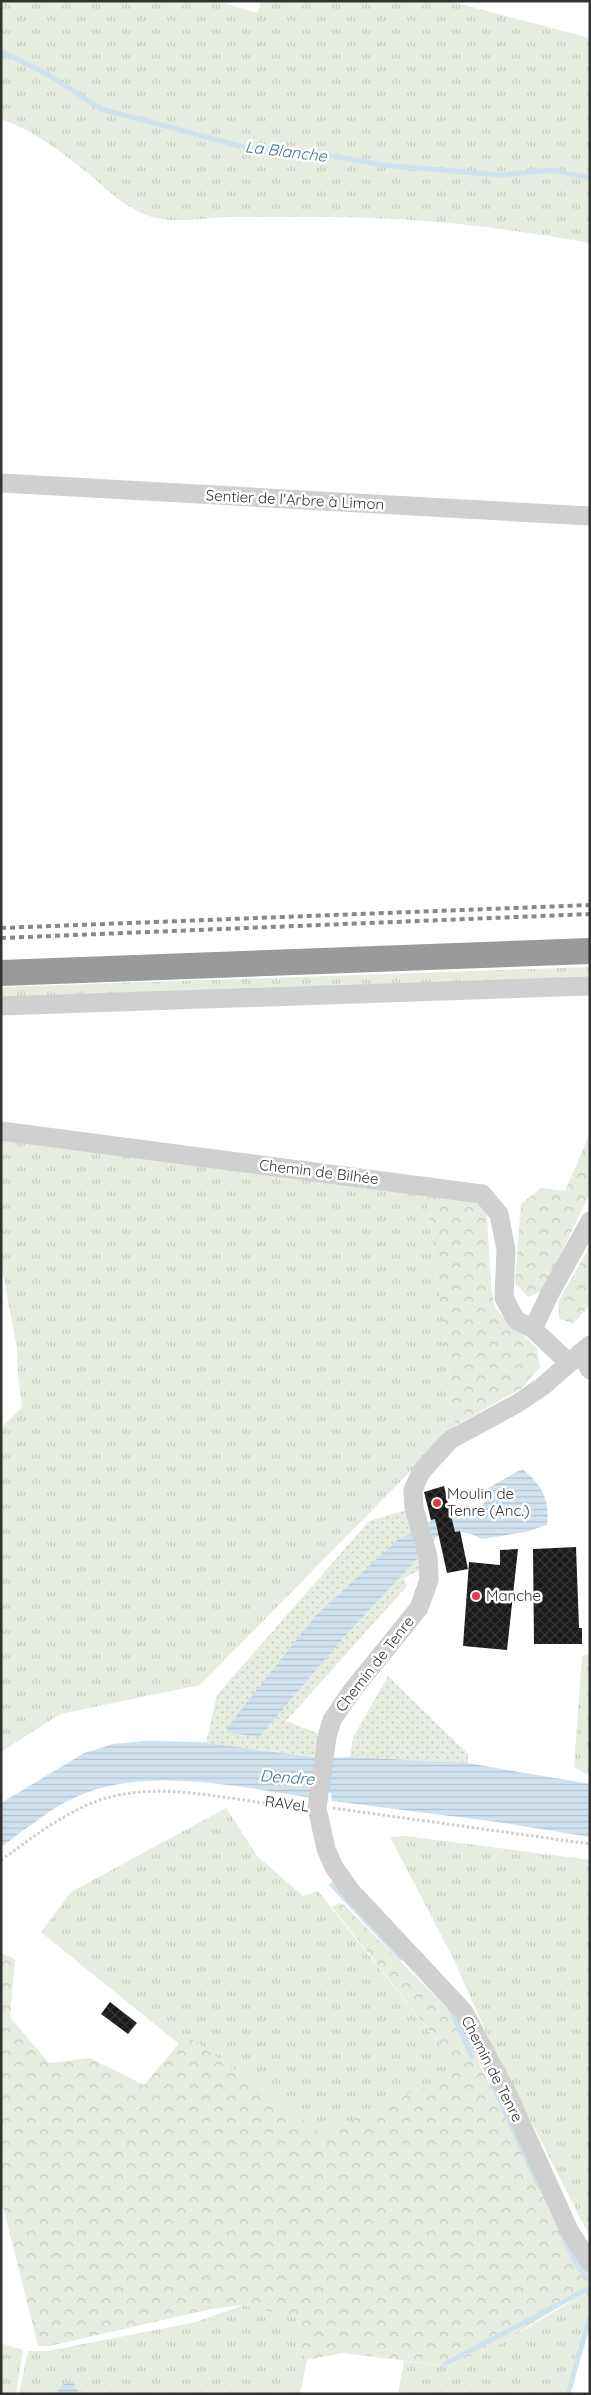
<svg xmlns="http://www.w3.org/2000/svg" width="591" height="2395" viewBox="0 0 591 2395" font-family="Quicksand,sans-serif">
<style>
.grass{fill:url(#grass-tufts)}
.forest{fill:url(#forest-crowns)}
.park{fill:url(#park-dots)}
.water{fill:url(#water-rules)}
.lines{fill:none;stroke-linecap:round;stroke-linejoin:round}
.stream{stroke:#cfe2ee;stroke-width:5}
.building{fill:url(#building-cross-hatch)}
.path{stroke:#cdcdcd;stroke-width:3;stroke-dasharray:2.5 2.5;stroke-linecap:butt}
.minor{stroke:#d0d0d0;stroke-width:19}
.highway{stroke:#9a9a9a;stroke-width:26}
.rail{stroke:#888;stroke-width:4;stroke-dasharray:5 4;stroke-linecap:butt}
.poi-dot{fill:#e63946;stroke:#fff;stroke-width:2}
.labels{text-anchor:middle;stroke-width:5;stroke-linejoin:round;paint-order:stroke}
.street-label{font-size:15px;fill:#333;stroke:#fff}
.poi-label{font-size:15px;fill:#333;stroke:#fff;text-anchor:start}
.water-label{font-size:16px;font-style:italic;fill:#3f7597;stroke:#fff}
</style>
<defs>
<pattern id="grass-tufts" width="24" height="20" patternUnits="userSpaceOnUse" patternTransform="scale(1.25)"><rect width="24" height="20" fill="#e6ecdf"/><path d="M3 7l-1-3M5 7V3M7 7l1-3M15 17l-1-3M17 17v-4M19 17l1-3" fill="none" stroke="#c6cbc0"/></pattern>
<pattern id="forest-crowns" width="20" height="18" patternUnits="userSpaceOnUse" patternTransform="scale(1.25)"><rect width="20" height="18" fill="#e6ecdf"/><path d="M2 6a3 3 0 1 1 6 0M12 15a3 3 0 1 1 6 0" fill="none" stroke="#c6cbc0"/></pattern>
<pattern id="park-dots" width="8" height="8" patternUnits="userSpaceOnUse" patternTransform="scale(1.25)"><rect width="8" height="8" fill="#e6ecdf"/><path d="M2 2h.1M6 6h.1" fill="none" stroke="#c6cbc0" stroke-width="1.8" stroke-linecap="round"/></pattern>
<pattern id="water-rules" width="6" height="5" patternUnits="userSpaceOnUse" patternTransform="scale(1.25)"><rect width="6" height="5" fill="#cfe2ee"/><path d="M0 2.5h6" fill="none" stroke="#b2c2cd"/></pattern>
<pattern id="building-cross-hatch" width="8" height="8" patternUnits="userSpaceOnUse" patternTransform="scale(1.25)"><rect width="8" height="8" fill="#1a1a1a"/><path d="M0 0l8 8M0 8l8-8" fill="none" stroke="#333"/></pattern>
</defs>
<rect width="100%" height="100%" fill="#fff"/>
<path class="grass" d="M1,1h216l41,12 3,-12h188l141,37v205c-87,-16 -176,-26 -264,-26 -32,0 -65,0 -98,0 -24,1 -48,6 -72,1 -26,-6 -46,-26 -66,-43 -27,-22 -55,-44 -89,-56z
M590,967v12l-589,21v-13z
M1,1138l426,56 28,232 -255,259 -140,29 -59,38v-324l21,-21 -4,-30 -1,-28 -16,-86z
M590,1654v122l-16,-9 8,-111z
M226,1808l32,49 45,39 15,-5 142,179 -137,64 -137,-99 -7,9 -138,-112 30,-40z
M405,1836l185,24v377l-99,-194 -38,-85 -63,-121z
M590,2290v20l-24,84h-168l6,-33 44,5 54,-23z
M244,2305l55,13 -3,30 11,12 -7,34h-281l9,-43h20l148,-29z
M1,2343l22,7 -7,44h-15z"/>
<path class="forest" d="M590,1133v60l-47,98 -15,6 -13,-14 6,-79 20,-16 24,3z
M427,1194l47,6 13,14 4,73 4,19 5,8 37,34 3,19 -18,21 -67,38z
M590,1246v59l-16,18 -15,-4 -1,-17z
M339,1903l5,2 119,119 15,37 77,155 35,56v15l-88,56 -54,23 -106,-13 -35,7 -11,-12 3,-29 -55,-14 -33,4 -162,37h-11l-37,-147v-246l14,6 -5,58 39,46 41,-5 54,27 42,-50 137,99 137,-64 -128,-163z"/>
<path class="park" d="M414,1508l7,23 -20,6 -84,77 -58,123 87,-102 73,-78 8,29 -9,-15 -14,7 3,8 -121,135 41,16 -2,21 -119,-15 11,-48 152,-174z
M388,1676l80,78v9l-118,-6 3,-19z"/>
<path class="water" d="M522,1469c20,15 28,31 25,56l-21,7 -44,7c-15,-9 -30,-9 -46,-2l-9,14 -8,6 -73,78 -87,102 -33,-5 11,-17 80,-101 84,-77 20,-6 10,-11 41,-8 12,-8 4,-16z
M145,1741l55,1 121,16 29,-1 118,6 122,21v53l-93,-15 -165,-21 -1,-8 -17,-1 -1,6c-73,-11 -170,-33 -239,0 -26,12 -49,32 -73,49v-44l83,-50 29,-9z
M73,2382l6,12h-24l10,-11z"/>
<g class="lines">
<path class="stream" d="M1,51l48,24 52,34 143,38 64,5 75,13 118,10 50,-5 39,8
M332,1885l69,73
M449,2007l23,49
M492,2084l47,102
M563,2237l14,28 13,16
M445,2364l145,-76
M568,2394l22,-77"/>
</g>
<path class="building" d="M444,1486l11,46 5,-1 8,38 -21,4 -12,-54 -4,1 -7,-28z
M576,1547l3,81h3v16h-48l-1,-95z
M518,1549l-11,101 -44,-4 6,-84 31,3v-15z
M110,2002l27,21 -9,11 -27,-20z"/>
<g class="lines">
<path class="path" d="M333,1808l257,36
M1,1860c28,-20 55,-41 86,-55 68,-30 145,-2 215,2"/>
<path class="minor" d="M1,483l589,33
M1,1006l589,-20
M1,1131l481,63 17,20 7,36 -2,48 12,22 17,9 35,33
M533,1329l17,-36 40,-72
M590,1345l-47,41 -25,17 -68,37 -29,32 -8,18 1,18 14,48 1,24 -10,28 -68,84 -19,28 -5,17 -10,71 9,41 8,18 16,23 114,122 45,85 60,133 21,33
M580,1353l10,17"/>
<path class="highway" d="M1,973l589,-22"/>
<path class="rail" d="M1,928l589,-23
M1,938l589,-24"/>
</g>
<g class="poi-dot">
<circle cx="437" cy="1503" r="5"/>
<circle cx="476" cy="1596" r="5"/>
</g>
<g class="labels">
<g class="street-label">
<text transform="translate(295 500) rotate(3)" y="5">Sentier de l'Arbre à Limon</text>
<text transform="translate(319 1172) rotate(7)" y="5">Chemin de Bilhée</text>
<text transform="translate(375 1664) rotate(-52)" y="5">Chemin de Tenre</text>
<text transform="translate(287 1804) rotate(7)" y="5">RAVeL</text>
<text transform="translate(492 2069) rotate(63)" y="5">Chemin de Tenre</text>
</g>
<g class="poi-label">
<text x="447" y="1499">Moulin de<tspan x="447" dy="17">Tenre (Anc.)</tspan></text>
<text x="486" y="1601">Manche</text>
</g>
<g class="water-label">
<text transform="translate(286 151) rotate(7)" y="6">La Blanche</text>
<text transform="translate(287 1777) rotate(4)" y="6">Dendre</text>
</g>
</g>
<rect width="591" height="2395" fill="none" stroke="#333333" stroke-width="5"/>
</svg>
